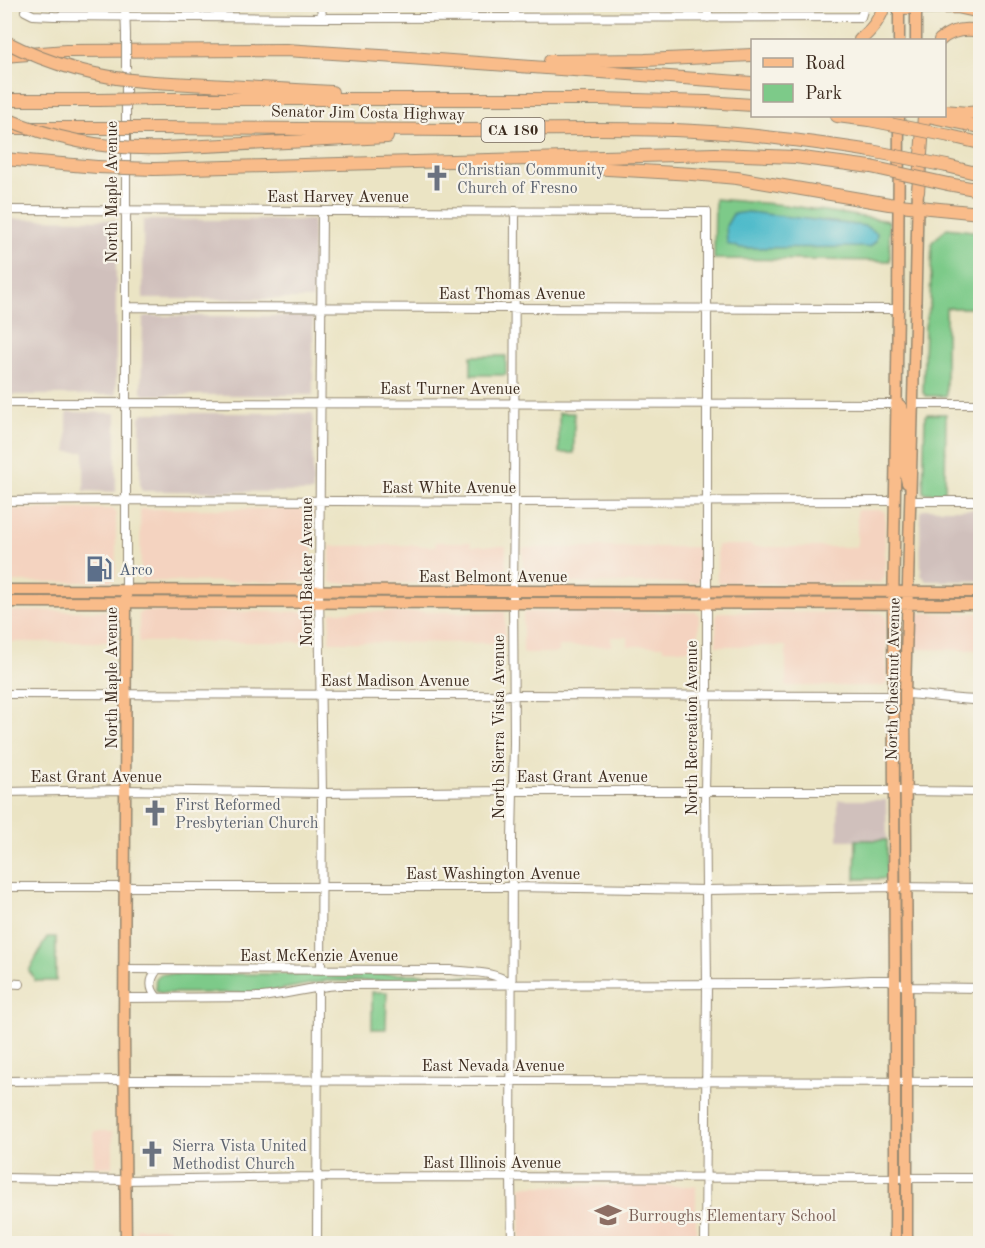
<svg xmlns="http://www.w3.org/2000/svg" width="985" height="1248" viewBox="0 0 985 1248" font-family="'Old Standard TT',serif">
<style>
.built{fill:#f4d3c0}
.industrial{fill:#d0c0bc}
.green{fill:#7dca89;stroke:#5c7a54;stroke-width:1.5}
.water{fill:#4fbbcb;stroke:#457274;stroke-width:1.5}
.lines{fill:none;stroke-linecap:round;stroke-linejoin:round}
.minor-casing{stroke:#938771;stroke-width:10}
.major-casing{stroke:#938771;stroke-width:13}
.highway-casing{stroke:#938771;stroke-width:14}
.minor{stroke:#fff;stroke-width:8}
.major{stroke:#f9bc8a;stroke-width:10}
.highway{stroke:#f9bc8a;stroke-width:12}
.minor-bridge-casing{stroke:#938771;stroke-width:10;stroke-linecap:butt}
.highway-bridge-casing{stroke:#938771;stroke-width:14;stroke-linecap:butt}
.minor-bridge{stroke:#fff;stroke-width:8}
.highway-bridge{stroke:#f9bc8a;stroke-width:12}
.labels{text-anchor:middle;stroke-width:4.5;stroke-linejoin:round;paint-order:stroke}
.shield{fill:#f7f3e8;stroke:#73665b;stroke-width:1.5}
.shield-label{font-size:15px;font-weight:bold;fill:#3b2a1e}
.street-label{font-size:16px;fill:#3b2a1e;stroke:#f7f3e8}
.worship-label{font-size:16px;fill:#5b616d;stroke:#f7f3e8;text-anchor:start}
.service-label{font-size:16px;fill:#4e5e75;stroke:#f7f3e8;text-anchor:start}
.education-label{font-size:16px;fill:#785e54;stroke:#f7f3e8;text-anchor:start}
</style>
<rect width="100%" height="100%" fill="#f7f3e8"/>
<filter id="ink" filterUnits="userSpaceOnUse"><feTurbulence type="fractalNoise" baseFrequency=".0167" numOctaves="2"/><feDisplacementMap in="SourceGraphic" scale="12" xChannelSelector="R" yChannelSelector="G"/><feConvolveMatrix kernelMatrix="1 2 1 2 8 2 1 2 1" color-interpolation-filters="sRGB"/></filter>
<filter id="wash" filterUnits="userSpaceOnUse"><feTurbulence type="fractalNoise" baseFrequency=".008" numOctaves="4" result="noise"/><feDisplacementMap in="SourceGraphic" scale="24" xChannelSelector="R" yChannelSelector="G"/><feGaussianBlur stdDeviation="1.35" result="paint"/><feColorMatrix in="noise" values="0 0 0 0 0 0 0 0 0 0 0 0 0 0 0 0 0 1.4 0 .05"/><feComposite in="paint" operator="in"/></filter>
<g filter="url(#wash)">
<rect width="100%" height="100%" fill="#ebe4c4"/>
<path class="built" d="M278,4v5l-131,-1v-3z
M5,509h109l2,4v64l-5,5h-106z
M140,509h173l-1,73 -171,-1z
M857,510h25l3,3v64l-5,6h-163v-38h35v2h105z
M436,542h35v4h35v37h-173l-3,-3v-34l88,-1v1h17z
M594,547h105v34l-3,2h-173v-35h70z
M5,611h107l4,4v27h-111z
M143,611l166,1 3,2v28h-173v-28z
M331,612h174v31l-176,-1z
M525,612h171l3,3 -1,35 -35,-1v-3h-35v-9h-17v9h-53v7h-35v-39z
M719,612l163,1 4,5 1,65 -3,3h-98v-40h-70v-31z
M919,613h61v37l-65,-1v-33z
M94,1131h19v36h-19z
M521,1186h175v57h-176z
M136,1228h34v15h-34z"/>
<path class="industrial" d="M5,219l111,1v175h-111z
M143,220h170v79h-170z
M146,316h167v79h-169l-3,-3 2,-73z
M67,412l49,1v79l-32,-1v-39h-17z
M143,413h170v79l-171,-1 -2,-4v-70z
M924,509h56v72h-53l-6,-6 -1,-63z
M838,800h48l1,40h-49z"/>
<path class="green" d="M715,199l70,6 104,16 1,40 -176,-2z
M947,228l33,4v76h-34v88h-20l-3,-3 2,-67 5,-23 2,-61z
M471,356h35v19h-35z
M559,413h15v40h-15z
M927,414h19l-1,79h-21l-1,-2 2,-75z
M856,840h31v39h-32z
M47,937h9v44h-21l-2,-5 -4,-5z
M162,974h280l61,7h-177l-63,12h-102l-5,-3c-1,-8 -2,-13 6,-16z
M372,992h15l-1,37h-14z"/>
<path class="water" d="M748,212l117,14 12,7 -1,8 -6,6 -130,1 -13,-4 -1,-18 7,-12z"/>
</g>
<g filter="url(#ink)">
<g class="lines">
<g class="minor-casing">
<path id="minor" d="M125,4l1,31
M321,4l1,14
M708,4v14
M25,11l8,4 21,1 268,2 539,-1 4,-13
M514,18v-14
M126,75v515
M4,210l703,2v484l-2,95 2,193 -2,260
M126,307l772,2
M4,403l892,1
M913,404h67
M4,501l122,-1 388,2 380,-1
M911,501h69
M4,694l889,2
M905,694c25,1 50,6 75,6
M4,792l121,-2 197,3 190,-2h394l74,1
M4,887h508l195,3 188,-3 85,1
M124,969l326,1c21,2 44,1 62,14
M157,970c-7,9 -8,19 0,27
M321,970l1,-177 -3,-202 3,-380
M4,983l16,1
M124,998l138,-1c26,-3 50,-10 76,-12l450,-1 82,-4h19l18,7 73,1
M4,1081l121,-1 855,2
M4,1178l121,2 193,-3 662,1
M317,1244l1,-257
M512,1244l-1,-66 1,-339 2,-96 -1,-152 1,-89 1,-291"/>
</g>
<g class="major-casing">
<path id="major" d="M916,4v36
M899,40v-36
M896,404l4,1 2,3 3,9 -1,53 3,13
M4,590l976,2
M4,602l976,2
M126,1244l-2,-212 2,-436
M895,1244v-262l-2,-371 5,-302 1,-193
M907,1244v-257l-2,-293 10,-369 3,-140"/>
</g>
<g class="highway-casing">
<path id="highway" d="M899,8l58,-1 23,5
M860,40c12,-10 20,-20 25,-36
M940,40c11,-10 25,-12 40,-9
M4,56l62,-5 220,-1 110,7 356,26
M550,61l95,-1 107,-5
M154,82l178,10
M154,99h446l107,3 45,3
M4,100h95
M944,111l24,2 12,-1
M837,116l32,4
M928,116l52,11
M4,128h95
M155,128c101,0 203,2 304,2 79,0 157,-3 236,1 59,3 117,11 176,20
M950,136l30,7
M164,148l223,-11
M4,159l93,8
M541,165l151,9 45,4 152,26 91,9
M947,166l33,8
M154,169l561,-15 80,3 76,10
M948,184l32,6
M918,192l6,-76"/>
</g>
<use href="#minor" class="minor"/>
<use href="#major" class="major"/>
<use href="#highway" class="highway"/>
<g class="minor-bridge-casing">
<path id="minor-bridge" d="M126,35v33"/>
</g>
<g class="highway-bridge-casing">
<path id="highway-bridge" d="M4,41c48,25 97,38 150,41
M99,100l55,-1
M4,118c52,22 104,32 160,30
M869,120l81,16
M99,128h56
M871,151l76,15
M97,167l57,2
M871,167l77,17"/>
</g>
<use href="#minor-bridge" class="minor-bridge"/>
<use href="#highway-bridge" class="highway-bridge"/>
</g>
</g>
<defs>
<g id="church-bare" transform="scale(2.07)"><path d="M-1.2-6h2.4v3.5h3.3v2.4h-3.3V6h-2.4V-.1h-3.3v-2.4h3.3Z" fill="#6b7280" stroke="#f7f3e8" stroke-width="2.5" paint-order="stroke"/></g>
<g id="fuel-bare" transform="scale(2.07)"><path d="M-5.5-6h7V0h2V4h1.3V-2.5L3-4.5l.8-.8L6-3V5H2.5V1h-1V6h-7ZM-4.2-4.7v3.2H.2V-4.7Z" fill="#5c6f8a" stroke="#f7f3e8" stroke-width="2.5" paint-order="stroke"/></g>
<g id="school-bare" transform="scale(2.07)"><path d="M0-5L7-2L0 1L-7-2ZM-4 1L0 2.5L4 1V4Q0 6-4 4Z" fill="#8d6e63" stroke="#f7f3e8" stroke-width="2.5" paint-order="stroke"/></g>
</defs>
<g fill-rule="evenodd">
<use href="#church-bare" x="437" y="178"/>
<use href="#fuel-bare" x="99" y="569"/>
<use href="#church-bare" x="155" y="813"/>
<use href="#church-bare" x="152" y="1154"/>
<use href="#school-bare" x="608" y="1215"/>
</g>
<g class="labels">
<rect class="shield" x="481.5" y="118" width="63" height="24" rx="4.5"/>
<g class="shield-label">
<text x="513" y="135">CA 180</text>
</g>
<g class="street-label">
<text transform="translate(368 112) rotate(1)" y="6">Senator Jim Costa Highway</text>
<text transform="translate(111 192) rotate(-90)" y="6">North Maple Avenue</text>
<text x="338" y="202">East Harvey Avenue</text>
<text x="512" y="299">East Thomas Avenue</text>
<text x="450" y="394">East Turner Avenue</text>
<text x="449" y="493">East White Avenue</text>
<text transform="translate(306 572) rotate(-90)" y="6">North Backer Avenue</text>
<text x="493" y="582">East Belmont Avenue</text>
<text transform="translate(111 678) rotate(-90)" y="6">North Maple Avenue</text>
<text transform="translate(892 679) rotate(-89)" y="6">North Chestnut Avenue</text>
<text x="395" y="686">East Madison Avenue</text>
<text transform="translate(498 727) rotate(-90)" y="6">North Sierra Vista Avenue</text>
<text transform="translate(691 728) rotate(-90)" y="6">North Recreation Avenue</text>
<text x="96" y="782">East Grant Avenue</text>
<text x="582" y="782">East Grant Avenue</text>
<text x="493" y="879">East Washington Avenue</text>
<text x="319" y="961">East McKenzie Avenue</text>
<text x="493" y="1071">East Nevada Avenue</text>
<text x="492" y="1168">East Illinois Avenue</text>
</g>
<g class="worship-label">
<text x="457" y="175">Christian Community<tspan x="457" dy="18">Church of Fresno</tspan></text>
<text x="175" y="810">First Reformed<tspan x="175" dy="18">Presbyterian Church</tspan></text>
<text x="172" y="1151">Sierra Vista United<tspan x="172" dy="18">Methodist Church</tspan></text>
</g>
<g class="service-label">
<text x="119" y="575">Arco</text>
</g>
<g class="education-label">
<text x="628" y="1221">Burroughs Elementary School</text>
</g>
</g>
<rect width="985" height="1248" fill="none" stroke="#f7f3e8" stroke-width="24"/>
<rect x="751" y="39" width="195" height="78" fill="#f7f3e8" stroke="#aca397" stroke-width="1.5"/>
<rect x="763" y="58" width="30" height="9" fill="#f9bc8a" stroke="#aca397" stroke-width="1.5"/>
<text x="805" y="69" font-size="18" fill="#3b2a1e">Road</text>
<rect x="763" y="84" width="30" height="18" fill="#7dca89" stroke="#aca397" stroke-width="1.5"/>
<text x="805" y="99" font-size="18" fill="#3b2a1e">Park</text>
</svg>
